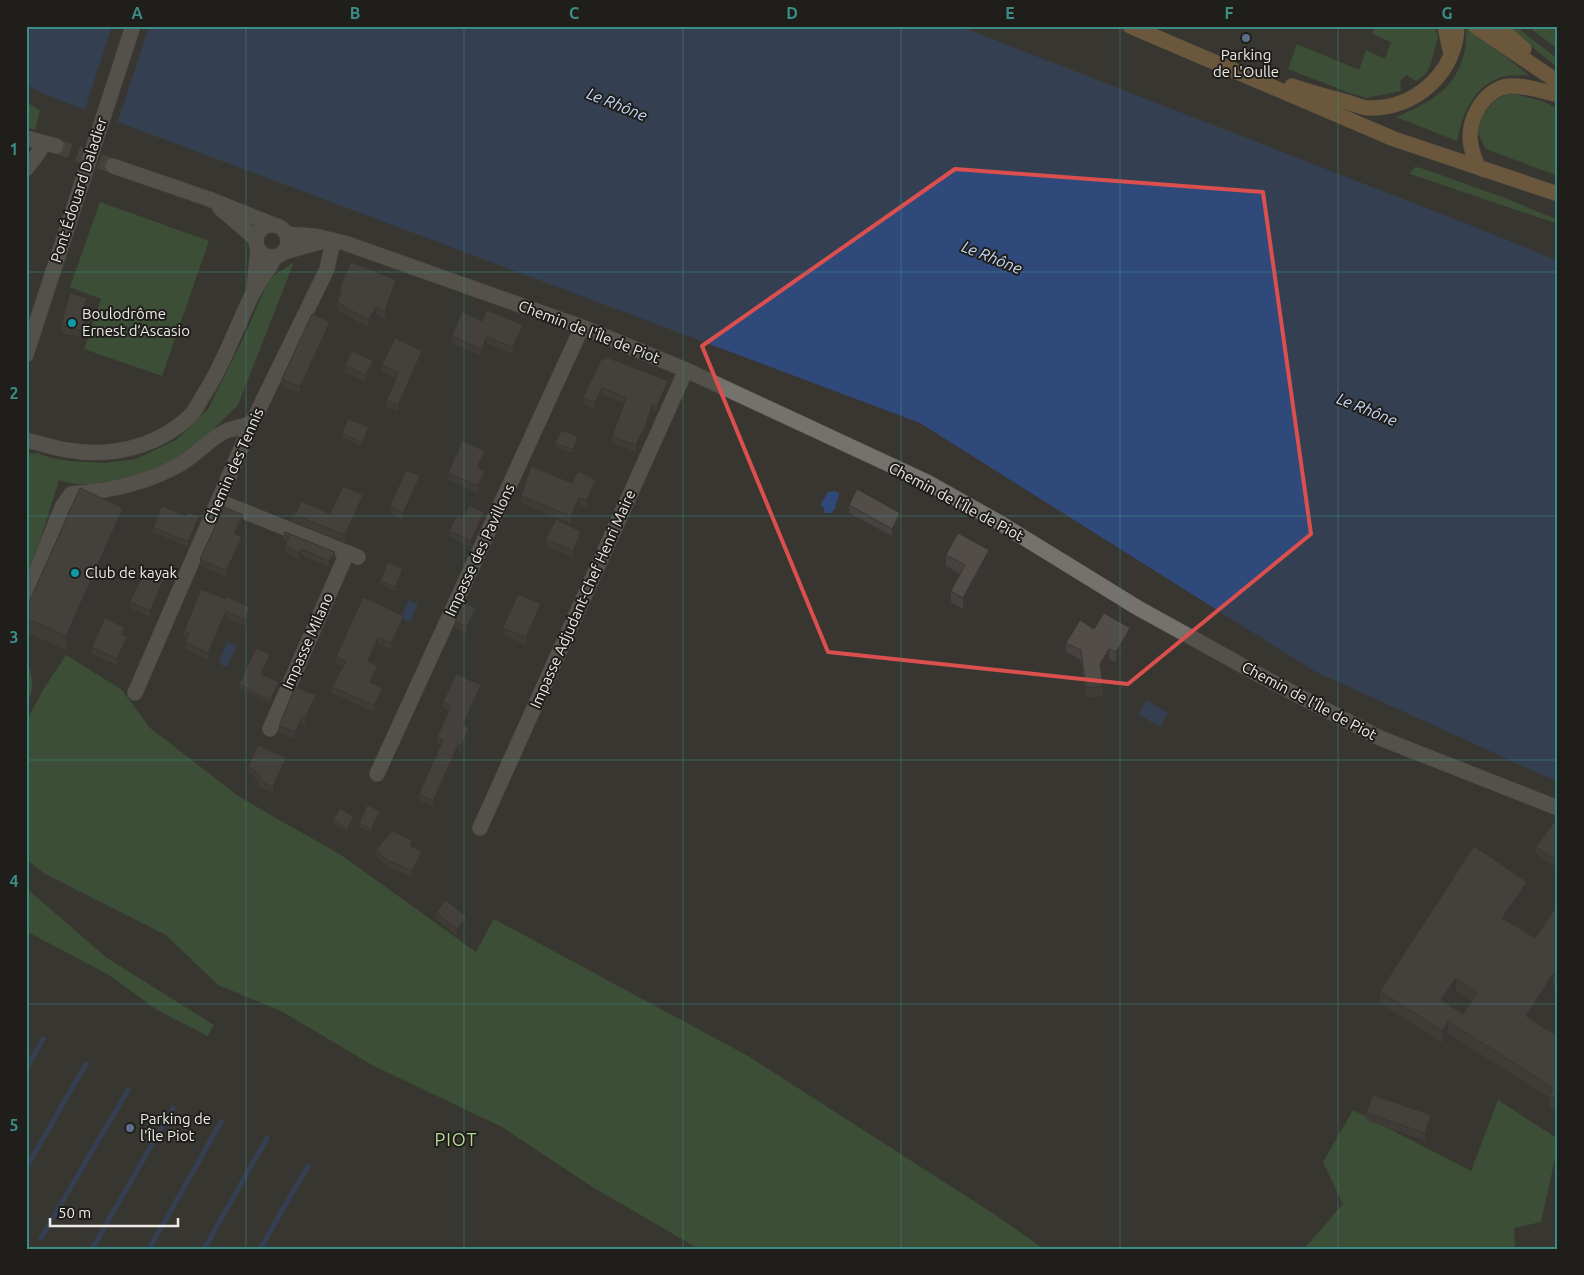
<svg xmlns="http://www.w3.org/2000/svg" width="1584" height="1275" viewBox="0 0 1584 1275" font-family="Ubuntu,sans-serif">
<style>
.green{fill:#406b3b}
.water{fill:#2f497a}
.pier{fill:#393631}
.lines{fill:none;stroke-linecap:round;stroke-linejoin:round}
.stream{stroke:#2f497a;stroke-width:5}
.minor-tunnel{stroke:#54514c;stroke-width:15;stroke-dasharray:15 8;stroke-linecap:butt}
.minor-casing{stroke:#55534f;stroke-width:16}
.secondary-casing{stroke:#55534f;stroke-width:16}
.primary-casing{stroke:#55534f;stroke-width:16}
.minor{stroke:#75716c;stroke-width:15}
.secondary{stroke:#75716c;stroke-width:15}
.primary{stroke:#a9804a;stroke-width:15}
.secondary-bridge-casing{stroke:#55534f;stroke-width:16;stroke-linecap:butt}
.secondary-bridge{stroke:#75716c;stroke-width:15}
.wall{fill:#47423f;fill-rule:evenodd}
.shaded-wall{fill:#393633}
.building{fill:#524d49;stroke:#393633;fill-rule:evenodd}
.marked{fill:none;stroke:#db4f4e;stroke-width:4;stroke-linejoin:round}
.grid{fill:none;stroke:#3b8d86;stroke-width:1;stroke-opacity:0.55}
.service-dot{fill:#5c6f8a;stroke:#1f1e1b;stroke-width:2}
.culture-dot{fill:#0f9aa8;stroke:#1f1e1b;stroke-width:2}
.labels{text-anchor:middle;stroke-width:4;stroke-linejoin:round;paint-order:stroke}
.poi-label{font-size:15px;fill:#edebe8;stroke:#1f1e1b;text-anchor:start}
.street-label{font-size:15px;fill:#edebe8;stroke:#1f1e1b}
.water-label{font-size:16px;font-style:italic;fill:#c9dafa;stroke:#1f1e1b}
.quarter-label{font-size:18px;letter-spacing:1px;fill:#b7db96;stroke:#1f1e1b}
.neatline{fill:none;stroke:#3b8d86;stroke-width:2}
.grid-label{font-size:16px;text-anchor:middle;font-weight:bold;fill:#3b8d86}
</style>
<rect width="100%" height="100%" fill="#393631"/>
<path class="green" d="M1376,26h58l4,10 -7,27 -5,11 -10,7 -10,-6 -6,7 1,9 -34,7 -17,-5 -62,-24 9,-25 62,26 7,-20 19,9 6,-17 -19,-8z
M1506,26h9l43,33v9z
M1527,26h28l3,3v20z
M1467,27l62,48c-8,1 -17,0 -24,1 -31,8 -42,36 -48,65l-61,-24c30,-12 60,-28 68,-63 2,-9 2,-18 3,-27z
M1510,93l33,8 15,8v67l-72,-27 -6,-11 -3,-8 3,-11 15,-19z
M26,102l14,8 -5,20 -9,-3z
M1415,167l6,1 84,30 53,22v4l-148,-50 2,-4z
M100,202l109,39 -47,135 -78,-27 17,-50 -31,-12z
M294,262l-56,143 -46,45 -23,14 -39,17 -36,4 -20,-1 -15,-4 -33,106v-132l11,-1 14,5 18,3 35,2 32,-4 40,-19 32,-31 37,-74 24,-56z
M66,655l56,35 28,38 91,70 100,57 135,97 18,-33 254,137 249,160 47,33h-345l-105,-61 -92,-61 -130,-62 -91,-54 -63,-26 -52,-50 -121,-61 -19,-15v-137l17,-32z
M26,661c7,12 9,31 0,43z
M26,888l81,70 107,67 -6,11 -51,-26 -48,-35 -83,-44z
M1498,1100l60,39v6l-17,77 -27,6 1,21h-211l39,-45 -20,-42 30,-52 118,61z"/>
<path class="water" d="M26,26h933l521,203 78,32v521l-244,-111 -394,-248 -874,-328 -20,-11z
M835,491l4,2c0,7 -4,10 -4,16l-4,4h-7v-6l-3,-1v-2l7,-12z
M409,600l9,4 -8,18 -10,-4z
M227,642l10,4 -9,19h-1l-3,2 -5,-6z
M1146,700l22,13 -8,14 -22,-13z"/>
<path class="pier" d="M112,26h37l-32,98 -33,-12z"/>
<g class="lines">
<path class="stream" d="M26,1069l17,-30
M26,1168l60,-104
M41,1238l87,-148
M92,1249l81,-141
M149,1249l72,-127
M204,1249l63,-111
M260,1249l48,-83"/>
<path class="minor-tunnel" d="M56,146l57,20"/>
<g class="minor-casing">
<path id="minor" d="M26,138l30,8
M113,166l96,33 65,26
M26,169l13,-17 3,-10
M220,208l36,31
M256 241a16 16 0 1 1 32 0a16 16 0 1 1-32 0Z
M287,234l28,2 30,7 237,84 104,43 241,112 73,41 138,85 125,69 117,61 178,70
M284,252l40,-11
M254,289l4,-41
M26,440c14,3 27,8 41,10 44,8 91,-3 124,-35 5,-5 8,-13 12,-19 21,-32 33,-69 50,-103 6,-13 16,-23 22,-36
M218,501l140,56
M26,598l36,-91 9,-13c39,-3 77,-11 111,-31 15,-9 28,-25 44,-32 8,-3 18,-5 26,-8
M135,693l117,-270 75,-154 6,-28
M270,729l77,-176
M377,774l205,-447
M480,828l206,-458"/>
</g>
<g class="secondary-casing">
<path id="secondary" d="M26,355l9,-28"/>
</g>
<g class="primary-casing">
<path id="primary" d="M1130,26l264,113 164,55
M1445,26l5,24
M1475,26l83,56
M1497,26l27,23
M1292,86c18,6 36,11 55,16 7,2 15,6 22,6 46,1 87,-35 88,-82
M1485,170l-7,-3c-3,-7 -6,-15 -7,-22 -5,-23 12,-56 38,-59 16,-1 33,5 49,9"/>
</g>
<use href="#minor" class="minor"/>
<use href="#secondary" class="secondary"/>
<use href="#primary" class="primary"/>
<g class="secondary-bridge-casing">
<path id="secondary-bridge" d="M35,327l98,-301"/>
</g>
<use href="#secondary-bridge" class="secondary-bridge"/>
</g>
<path class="wall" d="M396,287l-11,31 -9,-3 -8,12 -31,-17v-8l2,-5v-7z
M87,305l-2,5 2,7 -6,21 -20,-6v-7z
M482,321l41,11 -10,22 -26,-10 -6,12 -29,-13v-7z
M330,329l-30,65 -18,-8v-7z
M422,358l-24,54 -11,-5v-7l9,-21 -14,-7v-7z
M602,358l66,30 -11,24 -4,-2 -11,30h-1l-5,12 -24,-9v-6l12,-34 -22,-8 -7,15 -12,-6v-6z
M345,365l28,4 -7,13 -21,-10z
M369,430l-7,16 -20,-9v-4z
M578,441l-5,12 -18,-6v-3z
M485,457l-5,12 5,9 -7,15 -30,-13v-7z
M420,482l-17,38 -13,-7v-7z
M572,483l24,4 -9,20 -8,-2 -8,19 -50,-21v-7z
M363,502l-18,40 -53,-21v-7l4,-1 34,1z
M849,505l51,15 -8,16 -43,-23z
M462,518h22l-13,29 -22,-11v-5z
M243,521l-7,14 6,9 -16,33 -26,-12v-6z
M123,522l-57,128 -40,-18v-23z
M199,522l-11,26 -35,-16v-5z
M284,534l51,24 -6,9 -28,-12 -2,4 -14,-7v-6l2,-5 -3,-1z
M546,539h35l-8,19 -27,-12z
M946,555l43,6 -26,48 -12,-7v-11l9,-17 -14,-8z
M403,572l-8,19 -15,-7v-3z
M164,585l-14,32 -20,-9v-6z
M201,589l49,25 -5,12 -19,-8 -18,42 -23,-11v-7l2,-3 -3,-2v-6z
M541,611l-15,34 -23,-10v-7z
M476,614l-9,20 -12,-5v-7z
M404,622l-13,28 -13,-6 -8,18 8,10 -5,11 10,11 -9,18 -42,-19v-6l11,-21 -7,-2v-7z
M1094,629l36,9 -14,24 -7,-3 -8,13 2,14v10l-17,2 -5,-38 -15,-8v-9z
M125,634v2l2,7 -10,22 -25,-11v-7z
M270,658l-7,17 16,11 -9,18 -31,-16v-4z
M481,692l-16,34 4,8 -8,18 -3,-1 -25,56 -14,-7v-6l22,-49 -4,-2v-6l12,-26 -6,-3v-6z
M316,702l-11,23 -3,-1 -7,15 -16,-7v-6z
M286,764l-13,29 -15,-6v-5l-3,-2v-3l-7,-4v-6z
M380,814l-9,18 -12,-5v-4z
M333,820l21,1 -7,11 -14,-8z
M1558,823v45l-22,-14v-7z
M412,847l10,11 -10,19 -25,-11 -11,-10v-6z
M1527,894l-19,27 27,17 23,-34v85l-5,-3 -22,34 27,17v76l-9,-6v-9l-101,-65 -6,10 -62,-40v-12zM1456,990l16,11 -9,13 -16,-10z
M436,912l31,12 -10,12 -21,-17z
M1366,1113l65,10 -6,18 -59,-21z"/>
<path class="shaded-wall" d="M396,280v7l-11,31v-7z
M87,298v7l-4,11v-7z
M376,307v8l-8,12v-7z
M87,310v7l-6,21v-7z
M330,322v7l-30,65v-7z
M523,325v7l-10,22v-7z
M487,337v7l-6,12v-7z
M422,351v7l-24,54v-7z
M373,361v8l-7,13v-7z
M668,381v7l-11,24v-6z
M602,388v7l-7,15v-7z
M653,404v6l-11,30v-6z
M369,427v3l-7,16v-3z
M641,433v7l-5,12v-7z
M578,437v4l-5,12v-4z
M485,451v6l-8,17v-7z
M485,471v7l-7,15v-7z
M420,476v6l-17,38v-7z
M596,480v7l-9,20v-7z
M363,495v7l-18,40v-7z
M579,498v7l-8,19v-8z
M123,508v14l-57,128v-14z
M484,512v6l-13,29v-6z
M900,513v7l-8,16v-7z
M243,515v6l-9,19v-7z
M199,517v5l-11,26v-6z
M581,532v7l-8,19v-7z
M242,537v7l-16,33v-6z
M301,549v6l-2,4v-6z
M989,550v11l-26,48v-11z
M335,552v6l-6,9v-6z
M403,569v3l-8,19v-4z
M164,578v7l-14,32v-6z
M541,604v7l-15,34v-8z
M250,607v7l-5,12v-6z
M476,608v6l-9,20v-7z
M226,611v7l-18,42v-7z
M404,616v6l-13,28v-7z
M125,628v6l-3,7v-6z
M1130,628v10l-14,24v-10z
M127,637v6l-10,22v-6z
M378,637v7l-10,23v-6z
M1109,649v10l-9,15v-10z
M270,654v4l-9,20v-4z
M378,666v6l-8,16v-6z
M279,682v4l-9,18v-3z
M481,685v7l-18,40v-7z
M383,688v6l-9,18v-7z
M316,695v7l-11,23v-7z
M302,717v7l-7,15v-7z
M469,728v6l-8,18v-6z
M458,745v6l-25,56v-6z
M286,758v6l-13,29v-6z
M380,811v3l-9,18v-3z
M354,817v4l-7,11v-3z
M422,851v7l-10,19v-6z
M1527,882v12l-25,36v-12z
M467,917v7l-10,12v-7z
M1553,974v12l-27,42v-12z
M1456,978v12l-15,22v-12z
M1448,1021v12l-6,10v-12z
M1431,1115v8l-6,18v-8z"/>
<path class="building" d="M351,262l45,18 -11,31 -9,-4 -8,13 -31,-18 5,-11 -3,-1z
M70,293l17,5 -4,11 4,1 -6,21 -20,-6z
M486,310l37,15 -10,22 -26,-10 -6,12 -29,-13 10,-24 20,9z
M312,314l18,8 -30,65 -18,-8z
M395,338l27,13 -24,54 -11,-5 11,-27 -16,-8z
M352,351l21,10 -7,14 -21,-10z
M606,357l62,24 -11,25 -4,-2 -11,30 -1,-1 -5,12 -24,-8 14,-39 -24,-10 -7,15 -12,-5 19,-40 3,2z
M348,419l21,8 -7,16 -20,-10z
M561,430l17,7 -5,12 -18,-5z
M462,441l23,10 -8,16 8,4 -7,15 -30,-13z
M531,466l41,17 6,-12 18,9 -9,20 -8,-2 -8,18 -50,-20z
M406,470l14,6 -17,37 -13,-7z
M343,486l20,9 -18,40 -53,-21 1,-2 3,1 5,-12 29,13z
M80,488l43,20 -57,128 -40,-18v-9z
M857,489l43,24 -8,16 -43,-24z
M469,505l15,7 -13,29 -22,-10 8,-16 5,3z
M162,506l24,10 2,-4 11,5 -11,25 -35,-15z
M224,507l19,8 -9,18 8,4 -16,34 -26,-12z
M556,519l25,13 -8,19 -27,-12z
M285,532l50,20 -6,9 -28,-12 -2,4 -14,-7 4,-9 -5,-3z
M958,533l31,17 -26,48 -12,-7 14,-26 -19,-10z
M388,562l15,7 -8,18 -15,-6z
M145,570l19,8 -14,33 -20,-9z
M201,589l25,10 1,-2 23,10 -5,13 -19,-9 -18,42 -23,-11 4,-9 -5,-2z
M518,594l23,10 -15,33 -23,-9z
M363,597l41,19 -13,27 -13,-6 -10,24 10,5 -8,16 13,6 -9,17 -42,-18 14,-26 -10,-4z
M463,602l13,6 -9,19 -12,-5z
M1104,613l26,15 -14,24 -7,-3 -9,15 3,22 -17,2 -5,-38 -15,-7 14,-23 14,9z
M105,618l20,10 -3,7 5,2 -10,22 -25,-12z
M256,648l14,6 -9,20 18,8 -9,19 -31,-17z
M456,674l25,11 -18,40 6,3 -8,18 -3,-1 -25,56 -14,-7 24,-54 -6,-3 14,-31 -8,-4z
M295,687l21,8 -11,23 -3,-1 -7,15 -16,-6z
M258,745l28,13 -13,29 -15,-7 2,-4 -5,-3 1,-2 -8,-4z
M367,805l13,6 -9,18 -12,-6z
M340,808l14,9 -7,12 -14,-9z
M1555,821l3,2v38l-22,-14z
M392,831l20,9 -2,6 12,5 -10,20 -25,-11 -11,-10z
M1474,846l53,36 -25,36 33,20 23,-34v73l-5,-3 -27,42 32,21v64l-9,-5 4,-8 -105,-67 -6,10 -62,-40zM1456,978l21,15 -14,21 -22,-14z
M446,900l21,17 -10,12 -21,-17z
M1373,1095l58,20 -6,18 -59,-20z"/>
<path d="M0 0H1584V1275H0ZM955,169l308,23 48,342 -183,150 -300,-32 -126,-306z" fill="#393631" fill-opacity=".55" fill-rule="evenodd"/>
<path class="marked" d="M955,169l308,23 48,342 -183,150 -300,-32 -126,-306z"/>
<path class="grid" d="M246,26v1223M464,26v1223M683,26v1223M901,26v1223M1120,26v1223M1338,26v1223M26,272h1532M26,516h1532M26,760h1532M26,1004h1532"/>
<g class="service-dot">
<circle cx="1246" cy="38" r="5"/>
<circle cx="130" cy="1128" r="5"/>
</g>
<g class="culture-dot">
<circle cx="72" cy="323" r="5"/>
<circle cx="75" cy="573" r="5"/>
</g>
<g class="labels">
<g class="poi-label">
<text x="1246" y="60" text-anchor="middle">Parking<tspan x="1246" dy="17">de L'Oulle</tspan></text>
<text x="82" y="319">Boulodrôme<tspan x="82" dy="17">Ernest d’Ascasio</tspan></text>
<text x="85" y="578">Club de kayak</text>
<text x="140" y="1124">Parking de<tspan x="140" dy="17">l'Île Piot</tspan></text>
</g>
<g class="street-label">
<text transform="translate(79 190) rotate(-72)" y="5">Pont Édouard Daladier</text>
<text transform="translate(589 332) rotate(21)" y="5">Chemin de l'Île de Piot</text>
<text transform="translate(234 466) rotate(-66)" y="5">Chemin des Tennis</text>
<text transform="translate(956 502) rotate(28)" y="5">Chemin de l'Île de Piot</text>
<text transform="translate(480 550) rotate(-65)" y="5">Impasse des Pavillons</text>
<text transform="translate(583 599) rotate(-66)" y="5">Impasse Adjudant-Chef Henri Maire</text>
<text transform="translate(308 641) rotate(-66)" y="5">Impasse Milano</text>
<text transform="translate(1309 701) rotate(28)" y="5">Chemin de l'Île de Piot</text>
</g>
<g class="water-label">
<text transform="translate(617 104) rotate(22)" y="6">Le Rhône</text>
<text transform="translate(992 257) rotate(22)" y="6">Le Rhône</text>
<text transform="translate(1367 409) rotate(22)" y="6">Le Rhône</text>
</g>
<g class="quarter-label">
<text x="456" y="1146">PIOT</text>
</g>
</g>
<rect width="1584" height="1275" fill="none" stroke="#1f1e1b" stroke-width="55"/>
<path d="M50 1218v8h128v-8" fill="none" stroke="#edebe8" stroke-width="2.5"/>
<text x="58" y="1218" font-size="15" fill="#edebe8" stroke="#1f1e1b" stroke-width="4" paint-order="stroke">50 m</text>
<rect x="28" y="28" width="1528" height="1220" class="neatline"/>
<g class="grid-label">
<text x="137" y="19">A</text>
<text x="355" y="19">B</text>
<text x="574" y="19">C</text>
<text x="792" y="19">D</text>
<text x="1010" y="19">E</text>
<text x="1229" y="19">F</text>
<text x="1447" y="19">G</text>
<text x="14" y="155">1</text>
<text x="14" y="399">2</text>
<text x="14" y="643">3</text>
<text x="14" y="887">4</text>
<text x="14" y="1131">5</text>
</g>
</svg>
